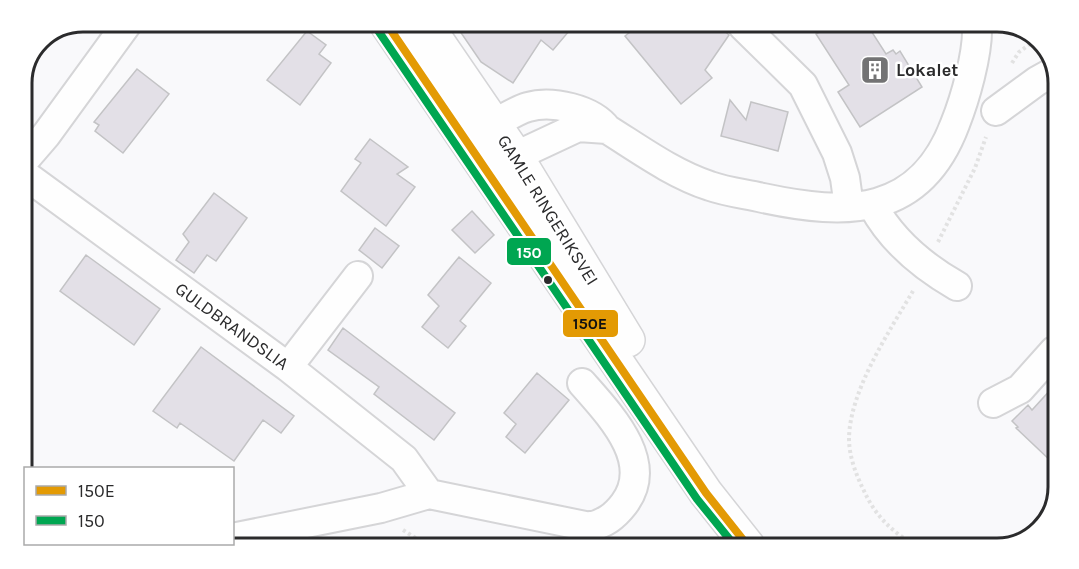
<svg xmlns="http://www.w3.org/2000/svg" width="1079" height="569" viewBox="0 0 1079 569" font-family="Karla,sans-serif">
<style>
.building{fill:#e3e0e7;stroke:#c3c3c5;stroke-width:1.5}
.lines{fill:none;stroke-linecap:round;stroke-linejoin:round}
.minor-casing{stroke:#d5d5d7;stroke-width:32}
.major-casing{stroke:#d5d5d7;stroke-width:36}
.path{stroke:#e2e2e2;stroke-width:4;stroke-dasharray:3 3;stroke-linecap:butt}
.minor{stroke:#fefefe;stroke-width:28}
.major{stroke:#fefefe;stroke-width:33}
.bus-1-casing{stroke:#fff;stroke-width:12}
.bus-2-casing{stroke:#fff;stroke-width:12}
.bus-1{stroke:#e39a04;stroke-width:8}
.bus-2{stroke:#00a651;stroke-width:8}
.bus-dot{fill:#2b2b2c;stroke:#fff;stroke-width:2}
.labels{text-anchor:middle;stroke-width:5;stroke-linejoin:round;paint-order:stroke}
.poi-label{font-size:18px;font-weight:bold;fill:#2b2b2c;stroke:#fff;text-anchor:start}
.street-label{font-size:18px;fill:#2b2b2c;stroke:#fff}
.rim{fill:none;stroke:#2b2b2c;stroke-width:3}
.line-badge{stroke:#fff;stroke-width:2}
.badge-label{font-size:16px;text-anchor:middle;font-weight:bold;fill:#fff}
.pale-badge-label{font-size:16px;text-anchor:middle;font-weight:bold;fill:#111}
</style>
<rect width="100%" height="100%" fill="#f9f9fb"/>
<path class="building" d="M455,24h120l-22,26 -12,-10 -28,43 -32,-21z
M639,25h79l11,10 -24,35 7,8 -31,26 -56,-68z
M830,26h38l18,28 7,-4 3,4 4,-3 22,36 -62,40 -22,-35 11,-7 -33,-51z
M307,31l19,14 -7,9 12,9 -31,42 -33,-25z
M137,69l32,25 -46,59 -28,-22 4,-6 -5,-3z
M730,100l16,20 5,-18 37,10 -10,39 -57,-15z
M370,139l38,28 -11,7 18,13 -29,39 -45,-35 20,-28 -6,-4z
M214,193l33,25 -31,43 -9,-6 -13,18 -18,-13 13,-18 -6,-8z
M472,211l22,24 -19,18 -23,-23z
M375,228l24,18 -17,22 -23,-18z
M86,255l74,54 -26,36 -74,-54z
M459,257l32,26 -31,38 6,5 -18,22 -26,-21 17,-21 -11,-11z
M343,328l112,85 -21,27 -60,-46 5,-7 -51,-37z
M201,347l93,69 -13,17 -18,-13 -29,41 -54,-38 -3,5 -24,-17z
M537,373l32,27 -44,53 -19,-16 10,-13 -12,-11z
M1053,387v58l-1,17 -36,-34 2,-1 -6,-6 16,-16 4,5z"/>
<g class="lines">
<g class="minor-casing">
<path id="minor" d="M743,26l60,59 34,68 8,25 4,29
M996,111l41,-30 18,-10
M607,129l-29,-2 -62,29 -36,3 14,-35c11,-6 23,-14 34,-17 24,-7 64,2 79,22 32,20 66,45 103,57 17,6 36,8 53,12 84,18 157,19 192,-74 10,-25 23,-70 22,-97
M21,164l25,-29 83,-114
M21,172l267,195 116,92 25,35
M873,206c19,35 49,60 84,80
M288,367l70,-91
M993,403l27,-14 34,-38
M232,538l149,-30 48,-14 161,33c15,-4 24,-10 34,-23 32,-42 -14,-89 -42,-121"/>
</g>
<g class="major-casing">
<path id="major" d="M386,23l320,470 42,53
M425,23l91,133 112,184"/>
</g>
<path class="path" d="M1012,63l7,-11 18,-13
M938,242l37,-74 11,-31
M913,291c-24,41 -63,99 -64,147 0,20 8,39 17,57 11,23 32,43 55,52
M403,530l22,14"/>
<use href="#minor" class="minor"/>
<use href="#major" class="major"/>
<g class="bus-1-casing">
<path id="bus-1" d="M386,23l320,470 42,53"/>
</g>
<g class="bus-2-casing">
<path id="bus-2" d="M377,29l320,470 38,47"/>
</g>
<use href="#bus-1" class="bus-1"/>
<use href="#bus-2" class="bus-2"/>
</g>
<defs>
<g id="building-square" transform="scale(1.5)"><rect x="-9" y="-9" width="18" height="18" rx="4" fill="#737374" stroke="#fff"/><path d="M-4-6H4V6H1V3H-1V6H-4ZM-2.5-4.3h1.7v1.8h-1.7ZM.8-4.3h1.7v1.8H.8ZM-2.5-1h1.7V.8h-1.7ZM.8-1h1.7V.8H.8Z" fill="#fff"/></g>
</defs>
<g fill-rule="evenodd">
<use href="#building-square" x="875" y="70"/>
</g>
<circle class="bus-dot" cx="548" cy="280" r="5"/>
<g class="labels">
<g class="poi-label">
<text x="896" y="76">Lokalet</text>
</g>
<g class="street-label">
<text transform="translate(548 210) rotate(58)" y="6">GAMLE RINGERIKSVEI</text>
<text transform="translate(232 326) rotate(36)" y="6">GULDBRANDSLIA</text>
</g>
</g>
<path d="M0 0H1079V569H0ZM83 32H997A51 51 0 0 1 1048 83V487A51 51 0 0 1 997 538H83A51 51 0 0 1 32 487V83A51 51 0 0 1 83 32Z" fill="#fff" fill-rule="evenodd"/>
<path class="rim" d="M83 32H997A51 51 0 0 1 1048 83V487A51 51 0 0 1 997 538H83A51 51 0 0 1 32 487V83A51 51 0 0 1 83 32Z"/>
<g class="line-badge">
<rect x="506" y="237" width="46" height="29" rx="6" fill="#00a651"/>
<rect x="562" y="309" width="57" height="29" rx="6" fill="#e39a04"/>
</g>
<g class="badge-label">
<text x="529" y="258">150</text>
</g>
<g class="pale-badge-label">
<text x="590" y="329">150E</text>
</g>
<rect x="24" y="467" width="210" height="78" fill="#ffffff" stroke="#aaaaab" stroke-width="1.5"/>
<rect x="36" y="486" width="30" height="9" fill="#e39a04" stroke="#aaaaab" stroke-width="1.5"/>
<text x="78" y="497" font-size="18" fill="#2b2b2c">150E</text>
<rect x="36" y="516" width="30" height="9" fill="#00a651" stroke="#aaaaab" stroke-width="1.5"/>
<text x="78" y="527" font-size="18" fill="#2b2b2c">150</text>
</svg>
